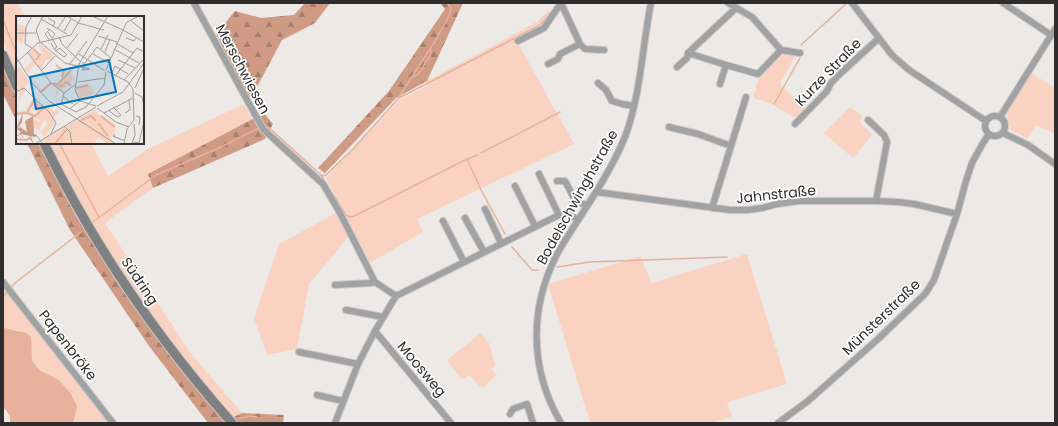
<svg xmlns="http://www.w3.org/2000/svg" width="1058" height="426" viewBox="0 0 1058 426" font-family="Poppins,sans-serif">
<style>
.green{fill:#fad2c1}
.forest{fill:url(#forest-firs)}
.water{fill:#e7b19b}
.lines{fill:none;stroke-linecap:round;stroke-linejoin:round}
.stream{stroke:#e7b19b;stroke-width:1.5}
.street-casing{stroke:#cbc7c6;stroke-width:8}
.secondary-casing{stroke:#cbc7c6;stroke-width:11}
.street{stroke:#a1a2a3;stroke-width:6}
.secondary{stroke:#7e8081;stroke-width:9}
.labels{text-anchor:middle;stroke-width:3.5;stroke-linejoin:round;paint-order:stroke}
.street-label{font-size:14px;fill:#2f2d2d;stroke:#fff}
.inset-river{fill:none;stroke:#e7b19b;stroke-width:2}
.inset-road{fill:none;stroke:#a19e9d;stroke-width:1}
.view{fill:#0074be;fill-opacity:0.15;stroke:#0074be;stroke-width:2}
.inset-edge{fill:none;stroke:#2f2d2d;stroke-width:2}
</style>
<defs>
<pattern id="forest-firs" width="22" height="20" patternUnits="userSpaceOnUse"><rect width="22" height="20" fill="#cf9b84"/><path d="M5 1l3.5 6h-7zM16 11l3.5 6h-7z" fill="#a87f6c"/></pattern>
</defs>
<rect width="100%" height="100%" fill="#ede9e7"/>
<path class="green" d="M3,3h15l7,14h-8v58l-14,-34z
M548,11l3,3 -9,12 -29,15 7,6 54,97 -157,75 6,13 -53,31 -44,-85 74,-78 27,-14v-5l110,-59z
M781,51l15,3 -16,30 26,26 -9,9 -27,-16 -17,-5 7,-24z
M1031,73l24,15v46l-19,-9 -9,14 -16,-9 -5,-14z
M244,104l8,16 -104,54 5,14 -48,35 87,132 50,58 -8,4 -50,-58 -40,-52 -57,-88 -37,-76h41l17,33 40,-27z
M850,107l12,8 -2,7 12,13 -19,23 -29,-25z
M336,213l13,23 -40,48 -12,65 -30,6 -13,-37 25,-74z
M747,254l40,130 -60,18 5,15 -22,6h-120l-42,-139 93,-28 10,27z
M3,287l7,7 99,129h-38l3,-2 -15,-41 -20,-10 -7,-10 -2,-24c-7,-5 -18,-8 -27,-7z
M481,333l8,10 6,22 -4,4 6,6 -15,13 -13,-13 -7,5 -15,-20z"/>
<path class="forest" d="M305,3h25l-15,20 -33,17 -32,60 -34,-66 19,-23 26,7 33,-3z
M440,3h23l-36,78 -31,17 -71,75 -7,-5 71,-77 56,-82z
M3,67l14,31v24l-14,-28z
M264,113l9,11 -8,15 -112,49 -5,-14z
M27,143h11l38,73 83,125 68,82h-19l-59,-77 -79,-116z
M242,413l42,2 -1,8h-44l-5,-6z"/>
<path class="water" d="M5,328l21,5 5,4 1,23 7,10 20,10 12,14 6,12 -3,15 -3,2h-61v-7l-7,-10v-77z"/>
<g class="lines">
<path class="stream" d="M3,20l14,34
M801,45l45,-41
M413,77c7,-3 9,-7 12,-14 4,-5 6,-7 6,-14
M399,97l38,-59c4,-10 13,-19 14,-30l-4,-5
M774,104l26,-46
M264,126l2,-1 55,50 2,1 3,-1 27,-26 46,-51 141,-73 9,-10
M59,143l40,74
M481,153l79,-41
M468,159l9,-4
M321,175l25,40 4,2 4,-1 113,-57 15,33 23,42
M93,222l63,-47 63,-27 42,-21
M512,247l20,23h6
M557,267l33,-5 137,-5
M11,288l4,-5 66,-51
M3,297l5,-6
M239,419l10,-3 8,1"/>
<g class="street-casing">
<path id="street" d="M194,3l69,126 60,55 16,27 36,71 21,14
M561,3l19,41 5,5 19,1
M728,3l24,14 29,33 19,3
M852,3l40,52 17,15 77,51
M1003,3l48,32
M736,8l-48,45 38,12 32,9 23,-24
M518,41l26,-13 17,-25
M548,64l10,-5 2,-5 20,-10
M677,67l10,-9 1,-5
M598,83l8,7 6,11 10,3 12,2
M720,84l6,-19
M985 126a10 10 0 1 1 20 0a10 10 0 1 1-20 0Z
M1000,117l55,-88
M868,120l16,15 3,7 -11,59
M795,124l32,-33 4,-8 10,-10 38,-35
M669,127l29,7 33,12
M1003,133l25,12 27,19
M539,174l20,41
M557,181h8l11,21 11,3
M515,186l20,40
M596,192l134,18h17l15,-2 15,-4 22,-3h77l22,1 16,2 43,10
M712,208l34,-111
M485,209l16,34
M465,218l19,34
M443,221l21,41
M3,282l110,141
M335,285l36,-2 4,-1
M346,310l37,7
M375,331l76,92
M299,352l59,12
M317,395l26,6
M510,414l3,-5 14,-5 6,19
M335,423l23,-59 17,-33 21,-35 163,-81 8,-2 11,7
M561,423c-33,-56 -32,-120 0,-176 22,-36 48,-71 64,-110 16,-43 17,-89 26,-134
M778,423l30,-22 70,-62 47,-45 9,-14 23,-66 9,-33 6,-18 11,-20 6,-9"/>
</g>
<g class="secondary-casing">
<path id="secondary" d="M3,55l14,32
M44,143c49,102 113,195 188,280"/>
</g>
<use href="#street" class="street"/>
<use href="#secondary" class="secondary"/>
</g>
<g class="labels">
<g class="street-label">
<text transform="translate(243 69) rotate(62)" y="5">Merschwiesen</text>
<text transform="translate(828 72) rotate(-46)" y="5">Kurze Straße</text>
<text transform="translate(776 194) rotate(-6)" y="5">Jahnstraße</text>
<text transform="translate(577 197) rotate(-61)" y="5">Bodelschwinghstraße</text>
<text transform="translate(140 281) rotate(56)" y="5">Südring</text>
<text transform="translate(881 317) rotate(-44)" y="5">Münsterstraße</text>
<text transform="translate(68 345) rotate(52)" y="5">Papenbröke</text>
<text transform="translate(422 369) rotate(50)" y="5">Moosweg</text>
</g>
</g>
<g transform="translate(16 16)">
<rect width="128" height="128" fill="#ede9e7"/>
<path d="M1,8l9,3 1,9 -4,-1v8l-3,1 -4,-7 4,-6h-4zM23,27l14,12 -1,5h-6l-5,11 -6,-7 -7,9 13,16 9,-7 -9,10 -16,-23 8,-9 -5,-7 5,-5 7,7 4,-1 -5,-6zM0,50l2,3 2,-2 10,16 -6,4 2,2 -8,13 2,-12 -4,-5zM55,54l-2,2 6,7 -13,12 -2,-2 -5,11 2,-15zM74,68l5,9 -14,7 -6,-10zM17,82l13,10h5l4,5 1,-5 5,3 -7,5v8l-9,13 -5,-5 8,-9 -4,-3 -5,10 -5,-2 -1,-12 5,6 3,-2 -7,-4 4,-3 -7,-6 -4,6 -11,1v-2l10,-1zM78,94l21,17 1,3 -6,9 4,5h-6l-10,-7 -4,7h-48l-4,-4z" fill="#fad2c1"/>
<path d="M7,97l-1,9 -5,7 3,-2 7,5 -2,-11 8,-5 1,18 3,1 -2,2 -14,-3 4,6 6,-3 3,7 -4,-5 -4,2 -6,-7 1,-2 -5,-3z" fill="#cf9b84"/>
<path class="inset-river" d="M17,33l7,6 -4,5M40,49l8,6 -2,6M37,67l4,2 14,-15M43,71l8,-5 4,4M60,72l12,-3M25,76l10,-9M11,97l8,3 9,-8M0,98l11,-1 7,-13M85,100l14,11M65,104l10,-4 5,5M82,107l10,13M0,123l10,1 6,-4M39,128l11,-14"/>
<path class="inset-road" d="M16,0l-6,11 -1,17 7,4M27,0l-7,14 4,12 25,21 25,6M51,0l11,7 26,7M76,0l31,14 -17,40M123,0l-12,6 -4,8 21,12M32,2l7,4 -2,4M25,3l26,15M115,5l13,10M31,12l2,2 -4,4 5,7M42,12l8,-12M33,13l6,5 -3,4M48,15l7,-12M32,16l9,15 -3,2 -3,-6M0,17h20M82,20l19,6M43,21l3,7 18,17M110,22l8,3 2,-3M100,27l17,10M81,31l14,11M51,32l11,-14M39,33v1l9,7 3,-2 -7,-7 -4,3M85,33l7,-14M98,33l25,14M89,36l5,-13M12,37l23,30 13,10M63,38l26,17M77,38l16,9M0,41l17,27 16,17 67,43M102,44l17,8M0,47l22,-20 33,-8 11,-19M66,47h3l12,-16M53,49l18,-24M69,50l-3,4 7,-1M25,55l14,-15M91,55l21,11 5,7 1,31 -7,9 -3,15M96,57l3,-7 13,8M100,59l21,-27 7,4M108,64l20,-21M62,66l27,-4M0,72l2,3 6,-3 25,24 7,11 -5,11M119,72l9,-20M119,77l7,4 2,9M47,80l10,8M45,88l15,8 10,-5 18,-22 2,-13M45,89l3,-12 12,-9M80,90l-16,-5 -5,-11 4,-26 29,-48M81,90l26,-14 21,-29M81,92l19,14 13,5M53,93l11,-8M92,94l9,7 4,-2 -8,-8M88,97l29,-15M109,97l5,-3 -1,-11M120,100l4,1 -1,8M48,110l6,6 2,12M99,118l-2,2 12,5M0,121l6,-5 5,2 10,2 6,8M118,126l5,1 4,-18M116,127l3,-8 -1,-11M19,128l61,-37"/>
<path class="view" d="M93,44l7,32 -80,17 -6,-32z"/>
<rect width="128" height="128" class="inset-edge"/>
</g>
<rect width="1058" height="426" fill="none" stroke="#2f2d2d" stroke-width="8"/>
</svg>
